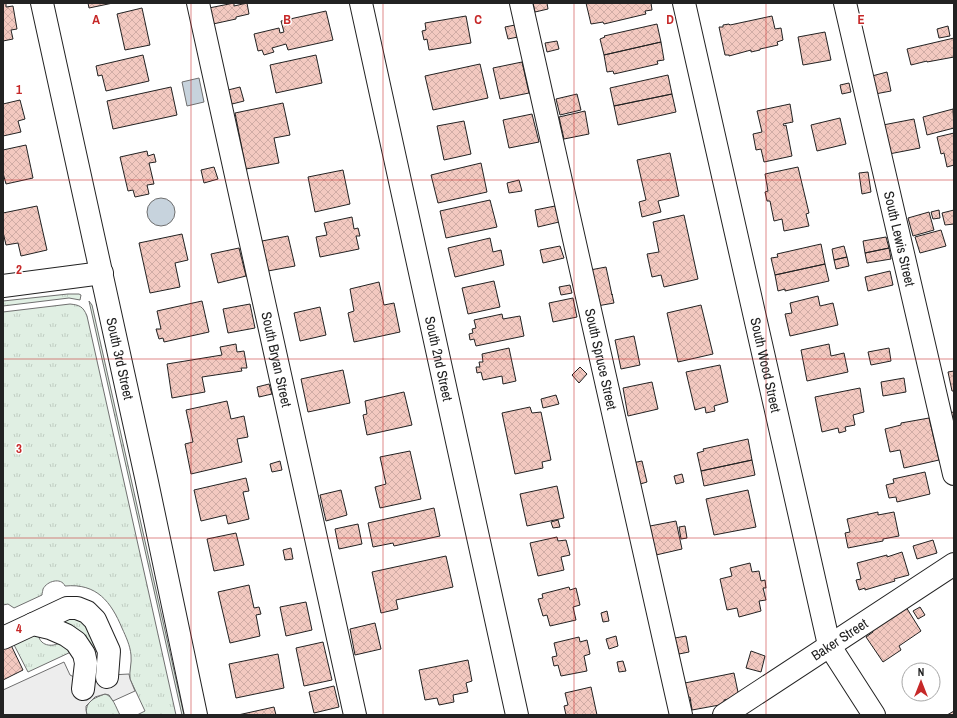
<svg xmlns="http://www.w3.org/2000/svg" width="957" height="718" viewBox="0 0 957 718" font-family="'Archivo Narrow',sans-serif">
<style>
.grass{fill:url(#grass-tufts);stroke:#6f6f6f}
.parking{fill:#ededed;stroke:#6f6f6f}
.water{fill:#c7d3dd;stroke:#6f6f6f}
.building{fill:url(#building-cross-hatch);stroke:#222}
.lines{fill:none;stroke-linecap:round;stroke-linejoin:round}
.minor-casing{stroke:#222;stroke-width:24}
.minor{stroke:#fff;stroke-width:22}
.grid{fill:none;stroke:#c62828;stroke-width:1;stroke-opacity:0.55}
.labels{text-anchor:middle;stroke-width:3;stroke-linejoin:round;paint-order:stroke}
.street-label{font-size:14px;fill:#222;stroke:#fff}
.grid-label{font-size:13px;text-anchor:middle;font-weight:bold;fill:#c62828;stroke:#fff;stroke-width:3;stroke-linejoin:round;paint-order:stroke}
</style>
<defs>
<pattern id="grass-tufts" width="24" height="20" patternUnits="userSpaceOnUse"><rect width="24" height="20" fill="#e0efe3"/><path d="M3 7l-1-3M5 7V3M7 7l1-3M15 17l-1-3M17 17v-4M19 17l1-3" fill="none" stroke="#c0cdc2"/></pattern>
<pattern id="building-cross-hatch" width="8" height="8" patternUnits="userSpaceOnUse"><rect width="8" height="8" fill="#f3c9c0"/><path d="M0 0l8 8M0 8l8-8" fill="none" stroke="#d0aca5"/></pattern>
</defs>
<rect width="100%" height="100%" fill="#fff"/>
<path class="grass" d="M68,294h11l2,1 -1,5 -11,-2 -66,8v-5z
M89,301l3,4 92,410h-2z
M70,304c9,1 13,2 17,12l89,399h-39l8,-4 -15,-32c-1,-8 2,-16 1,-24 -1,-10 -5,-18 -9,-27 -11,-26 -25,-45 -57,-42 -4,-9 -18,-5 -22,3 0,1 -1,4 -1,6l-28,13 -6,-4 -5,1v-293z
M68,616l15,1 16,29 -6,9 -40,-31z
M38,633c1,13 14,15 23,9l12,9 -45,21 -16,-31z
M105,694c8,2 11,14 15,21h-33c-3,-13 7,-17 18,-21z"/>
<path class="parking" d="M64,662l6,13 4,2 55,-3 1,5 5,12 -22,10 -4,-6 -4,-1 -10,3 -9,9v4l1,5h-84v-25z"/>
<path class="water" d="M199,78l5,24 -17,4 -5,-24z
M147 212a14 14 0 1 1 28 0a14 14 0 1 1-28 0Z"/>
<path class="building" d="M3,3h3v4l7,-1 4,23 -6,1 2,9 -10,2z
M88,3h25l-24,5z
M234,3v3l13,-3 2,11 -13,3v2l-23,5 -4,-16z
M533,3h14l1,6 -13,3z
M586,3h65l1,7 -7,1 1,3 -42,10 -1,-2 -12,2z
M142,8l8,37 -25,5 -8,-36z
M326,11l7,29 -45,10 -2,-6 -14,4 2,4 -10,3 -2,-5 -4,1 -4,-17 25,-6 1,5 4,-1 -3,-11z
M466,16l5,27 -42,7 -2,-11 -3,1 -2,-9 4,-1 -1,-7z
M772,16l3,13 6,-1 2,12 -6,2 1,3 -18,4v1l-9,2v-2l-22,6v-1h-4l-6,-28h4v-2l6,-1 1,1z
M657,24l4,18 -57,13 -4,-16 5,-2 -1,-1z
M515,25l3,12 -10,2 -3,-12z
M948,26l2,10 -11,2 -2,-9z
M825,32l6,28 -28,5 -5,-28z
M954,38v19l-27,5v-1l-16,4 -4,-16z
M557,41l2,8 -12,3 -2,-9z
M661,42l3,18 -7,1 1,3 -44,10 -1,-3 -6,1 -3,-17z
M143,55l6,26 -43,10 -4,-16 -4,1 -2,-10z
M316,55l6,28 -46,10 -6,-28z
M522,62l7,31 -29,6 -7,-31z
M480,64l8,34 -55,12 -8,-34z
M887,72l4,19 -16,3 -3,-18z
M668,75l4,19 -58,12 -4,-18z
M849,83l2,9 -9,2 -2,-9z
M171,87l6,28 -64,14 -6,-28z
M240,87l4,14 -12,3 -4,-14z
M577,94l4,16 -21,5 -4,-16z
M672,94l4,18 -58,13 -4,-19z
M20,100l5,19 -7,2 3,11 -18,4v-32z
M283,103l7,32 -16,3 5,25 -33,6 -11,-56z
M790,104l3,18 -10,2 1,2 2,-1 6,31 -28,6 -3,-13 -5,1 -3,-16 9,-2 -5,-21z
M953,109l1,19 -27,7 -4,-18z
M585,111l4,23 -25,5 -5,-22z
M532,114l7,28 -30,6 -6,-28z
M840,118l6,26 -29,7 -6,-26z
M914,119l6,29 -31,6 -6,-29z
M464,121l7,33 -27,6 -7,-34z
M954,133v32l-7,2 -3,-14 -3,1 -4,-17z
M26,145l7,33 -27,6 -3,-11v-23z
M147,151l1,5 6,-2 2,8 -7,1 5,21 -7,1 2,9 -14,3 -2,-7 -5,1 -8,-34z
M670,153l9,43 -21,5 3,11 -19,5 -3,-15 7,-2 -9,-40z
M481,163l6,29 -49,11 -7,-28z
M214,167l4,12 -14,4 -3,-13z
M798,167l11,46 -3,1 3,12 -25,5 -2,-12 -8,2 -4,-20h-3l-2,-9 3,-1 -3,-17z
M343,170l7,34 -35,8 -7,-35z
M868,172l3,20 -9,2 -3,-21z
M519,180l3,11 -13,2 -2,-10z
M490,200l7,27 -51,11 -6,-27z
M37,206l10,44 -26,6 -3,-13 -12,2 -3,-13v-19z
M555,206l4,16 -21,5 -3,-17z
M939,210l1,8 -7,1 -2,-7z
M954,210v14l-9,1 -3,-12z
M929,212l5,18 -21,6 -5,-18z
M684,215l14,64 -34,8 -3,-12 -9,2 -5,-23 12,-2 -6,-30z
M352,217l2,12 4,-1 2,8h-4l3,13 -39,8 -4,-20 11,-2 -3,-12z
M941,230l5,16 -26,7 -5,-16z
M182,234l6,26 -13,3 5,24 -30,6 -11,-50z
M288,236l7,30 -27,5 -6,-30z
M886,237l3,11 -24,5 -2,-12z
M490,238l3,14 8,-2 3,15 -49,12 -7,-29z
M821,244l4,20 -50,11 -4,-17 7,-1 -1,-3z
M560,246l4,12 -21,5 -3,-13z
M844,246l3,11 -13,3 -2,-11z
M239,248l7,28 -28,7 -7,-29z
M889,248l2,11 -24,4 -2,-10z
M847,257l2,9 -13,3 -2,-9z
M825,264l4,17 -44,10v-2l-7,2 -3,-16z
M606,267l6,28v-1l2,9 -17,3 -7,-36z
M890,271l3,14 -25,6 -3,-14z
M494,281l6,26 -32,7 -6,-26z
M379,282l5,23 10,-2 6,29 -46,10 -6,-29 6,-2 -4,-22z
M570,285l2,8 -11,2 -2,-8z
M818,296l2,10 13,-3 5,22 -48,11 -5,-22 7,-1 -2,-10z
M573,298l4,19 -24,5 -4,-19z
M202,301l7,31 -45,10 -1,-4 -4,1 -3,-10h5l-4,-18z
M250,304l5,24 -27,5 -5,-24z
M701,305l12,49 -35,8 -11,-49z
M320,307l6,28 -26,6 -6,-28z
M502,314l1,5 17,-3 4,20 -48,10 -2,-7 -4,1 -1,-6 4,-1 -1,-4 4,-1 -2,-8z
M634,336l6,29 -19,4 -6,-29z
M236,344l1,8 7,-1 3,17h-6l1,3 -40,6 3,15 -33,6 -5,-34 55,-9 -2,-8z
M829,344l2,12 13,-3 4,19 -41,9 -6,-31z
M509,348l7,33 -13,3 -1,-8 -19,4 -2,-8 -4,1 -1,-6h4l-1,-5h4l-1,-8z
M889,348l2,13 -20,4 -3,-13z
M720,365l8,37 -14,4 1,5 -9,2 -1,-6 -10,3 -9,-38z
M580,367l7,7 -8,9 -7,-8z
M343,370l7,33 -42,9 -7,-33z
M954,371v20h-2l-4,-19z
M904,378l2,14 -23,4 -2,-14z
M652,382l6,27 -30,7 -5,-28z
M269,384l3,10 -13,3 -2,-10z
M860,388l4,24 -11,3 2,10 -10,2 1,4 -7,2 -1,-5 -16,4 -7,-35z
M404,392l8,33 -45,10 -4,-20 4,-1 -2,-13z
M556,395l3,9 -16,4 -2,-9z
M227,401l4,18 13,-3 4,21 -11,2 5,23 -51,12 -6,-30 8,-2 -7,-32z
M530,407l2,6 9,-1 10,48 -9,2 1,6 -28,6 -13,-61z
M954,412v24l-6,-23z
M929,418l10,42 -35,8 -4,-18 -10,2 -5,-23 16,-4v-2z
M748,439l4,21 -51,11 -4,-18 7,-2 -1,-2z
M410,451l11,48 -41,9 -5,-21 11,-3 -6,-27z
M752,460l3,15 -51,11 -3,-15z
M280,461l2,9 -10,2 -2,-8z
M642,461l5,21 -10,3 -5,-22z
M925,472l5,22 -33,8 -1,-5 -7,1 -3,-13 8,-2 -1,-4z
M682,474l2,8 -8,2 -2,-8z
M246,478l3,13 -6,1 6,27 -21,5 -2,-9 -25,6 -7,-31z
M557,486l7,32 -37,8 -7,-32z
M341,490l6,25 -21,6 -6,-26z
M748,490l8,37 -42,8 -8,-36z
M434,508l6,28 -46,10 -1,-3 -20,4 -5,-24z
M878,512v3l16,-3 5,24 -16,3v2l-35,7 -3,-15 5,-1 -3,-13z
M558,520l2,7 -7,1 -2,-6z
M676,521l6,28 -26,6 -6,-29z
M358,524l4,20 -23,5 -4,-20z
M685,526l2,12 -6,1 -2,-12z
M236,533l8,32 -30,6 -7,-32z
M557,537l1,4 8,-1 4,15 -9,2 3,13 -26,6 -8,-33z
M933,540l4,13 -20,6 -4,-13z
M291,548l2,11 -8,1 -2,-10z
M902,552l7,23 -15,4 1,2 -30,9v-2l-6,2 -3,-10 5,-1 -4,-16 30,-8v2z
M446,556l7,31 -57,13 2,9 -17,4 -9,-41z
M750,563l2,9 7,-1 2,10 4,-1 1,8h-3l3,12 -7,1 2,10 -22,6 -2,-9 -10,2 -7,-31 12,-3 -2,-8z
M249,585l5,23 5,-1 2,7 -5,1 4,21 -30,7 -12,-51z
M569,587l1,3 6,-2 4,17 -7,2 3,13 -26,6 -3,-11 -4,1 -5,-17 5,-1 -1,-4z
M306,602l6,28 -26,6 -6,-29z
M906,607l15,24 -22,15 2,4 -18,12 -17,-25 7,-5 -1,-2z
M920,607l5,8 -7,4 -5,-8z
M607,611l2,10 -6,1 -2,-9z
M375,623l6,26 -26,6 -5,-26z
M616,636l2,10 -9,3 -3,-10z
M686,636l3,16 -10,2 -4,-16z
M579,637l1,5 7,-2 3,14 -6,2 3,15 -26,5 -3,-11 -4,1 -2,-9 5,-1 -3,-13z
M323,642l9,38 -28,6 -8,-38z
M10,643l13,27 -20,10v-33z
M751,651l14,5 -4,16 -15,-4z
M278,654l6,34 -48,10 -7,-34z
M468,660l4,21 -6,2 2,9 -15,3 1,7 -15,3 -2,-7 -12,2 -6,-30z
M623,661l3,10 -7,1 -2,-10z
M734,673l5,24 -15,3 1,4 -33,6 -2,-13 -7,2 -3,-15z
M334,686l5,21 -25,6 -5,-21z
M591,687l6,28h-31l-2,-9 4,-1 -3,-12z
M274,707l2,8h-38z
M954,711v4h-7z"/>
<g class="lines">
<g class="minor-casing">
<g id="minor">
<path id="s1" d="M42,3l104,474 50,238"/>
<path id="s2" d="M198,3l157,712"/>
<path id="s3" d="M361,3l156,712"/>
<path id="s4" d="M521,3l160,712"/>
<path id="s5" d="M684,3l145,642 45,70"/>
<path id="s6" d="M845,3l109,471"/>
<path d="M3,286l99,-13"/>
<path d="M33,624l34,-16h10l10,4 8,8 14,31 -2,26"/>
<path d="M3,638l30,-14 17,4 16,7 10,7 8,12 2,9 -3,26"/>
<path id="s7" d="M724,715l230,-151"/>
</g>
</g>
<use href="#minor" class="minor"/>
</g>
<path class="grid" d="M191,3v712M383,3v712M574,3v712M766,3v712M3,180h951M3,359h951M3,538h951"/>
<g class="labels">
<g class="street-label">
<text dy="5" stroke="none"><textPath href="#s6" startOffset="242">South Lewis Street</textPath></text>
<text dy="5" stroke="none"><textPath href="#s1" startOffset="364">South 3rd Street</textPath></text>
<text dy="5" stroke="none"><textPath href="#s2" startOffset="365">South Bryan Street</textPath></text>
<text dy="5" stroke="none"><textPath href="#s3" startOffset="364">South 2nd Street</textPath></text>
<text dy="5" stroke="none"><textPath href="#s4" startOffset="365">South Spruce Street</textPath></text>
<text dy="5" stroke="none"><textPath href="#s5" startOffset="371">South Wood Street</textPath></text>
<text dy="5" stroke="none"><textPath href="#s7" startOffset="138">Baker Street</textPath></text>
</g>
</g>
<g class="grid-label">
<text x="96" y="24">A</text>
<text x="287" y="24">B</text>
<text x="478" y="24">C</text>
<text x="670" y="24">D</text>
<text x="861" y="24">E</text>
<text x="19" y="94">1</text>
<text x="19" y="274">2</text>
<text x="19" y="453">3</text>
<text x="19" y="633">4</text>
</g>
<rect width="957" height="718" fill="none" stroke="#222222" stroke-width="8"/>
<g transform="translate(921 682)"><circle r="19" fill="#ffffff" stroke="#a7a7a7"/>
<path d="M0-3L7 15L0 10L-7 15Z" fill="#c62828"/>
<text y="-6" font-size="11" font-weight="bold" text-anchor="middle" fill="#222222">N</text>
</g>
</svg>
